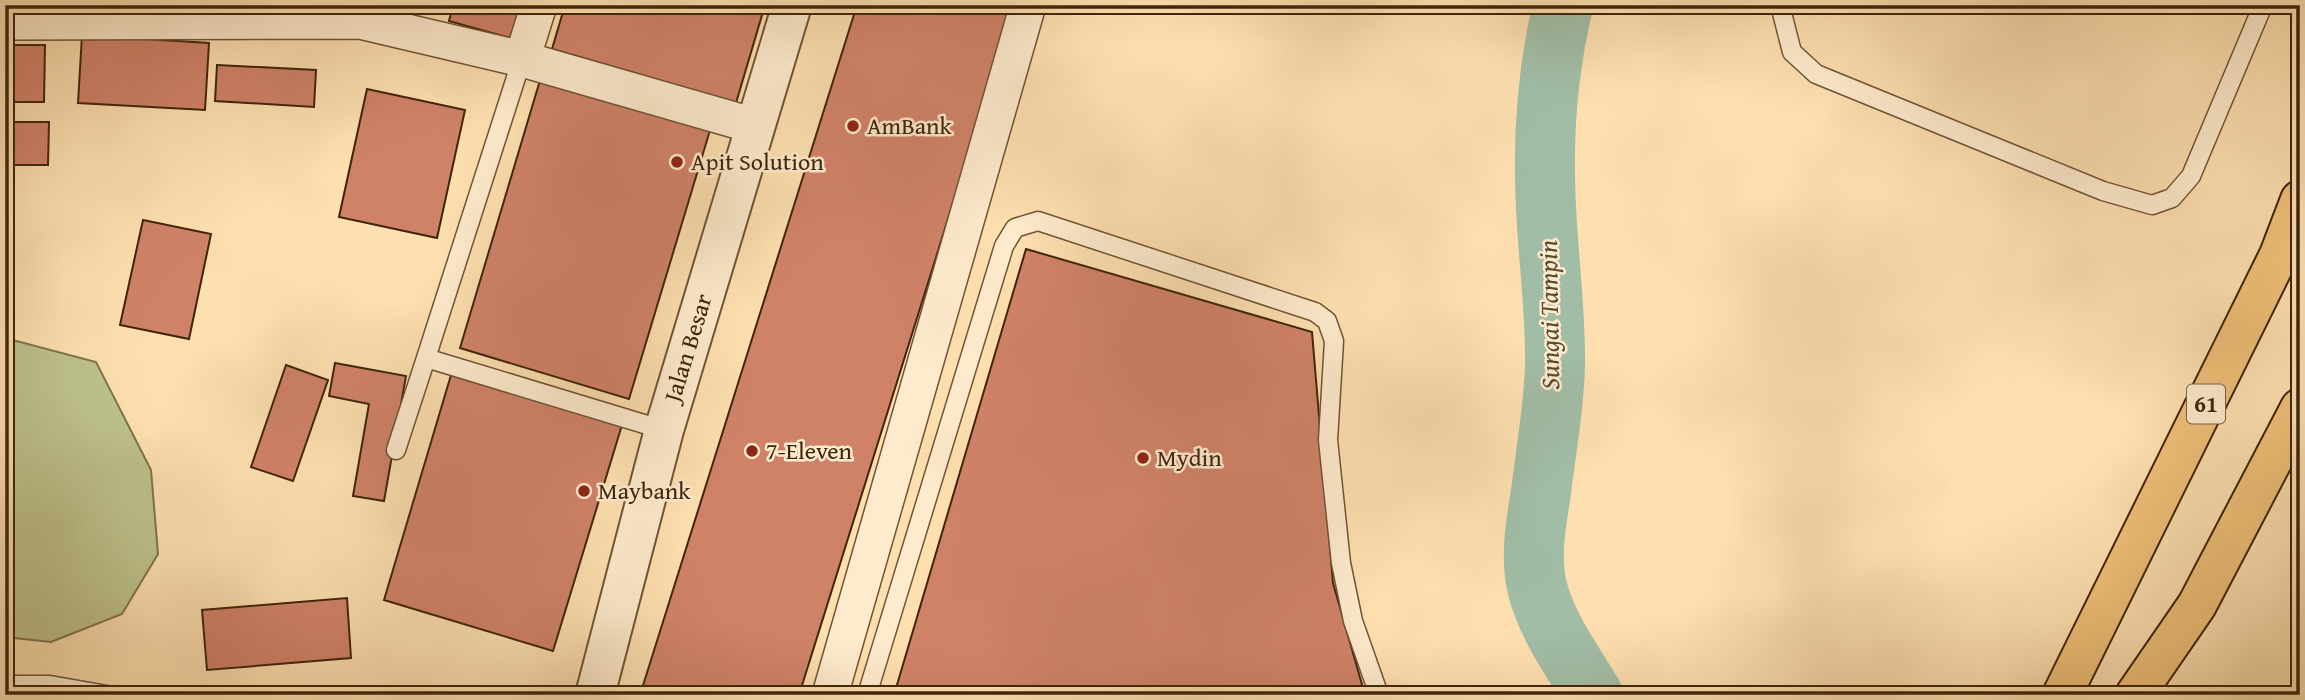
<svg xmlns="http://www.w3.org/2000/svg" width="2305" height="700" viewBox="0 0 2305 700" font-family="'Gentium Book Plus',serif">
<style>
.green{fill:#bec28c;stroke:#7f744c;stroke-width:2}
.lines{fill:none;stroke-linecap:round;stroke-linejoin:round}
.river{stroke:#a1bda6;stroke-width:60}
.building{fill:#d08269;stroke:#40250c;stroke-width:2}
.service-casing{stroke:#6f5435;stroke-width:21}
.minor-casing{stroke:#6f5435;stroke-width:38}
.tertiary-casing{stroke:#6f5435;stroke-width:42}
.primary-casing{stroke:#40250c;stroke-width:42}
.service{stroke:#feeacc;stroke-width:18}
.minor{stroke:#feeacc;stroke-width:35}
.tertiary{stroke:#feeacc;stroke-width:38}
.primary{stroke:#eec078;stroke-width:38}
.poi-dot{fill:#8f2418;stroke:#feeacc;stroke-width:2.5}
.labels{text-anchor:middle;stroke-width:5;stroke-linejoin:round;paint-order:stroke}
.shield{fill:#feeacc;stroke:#796046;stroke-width:2}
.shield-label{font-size:23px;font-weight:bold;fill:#40250c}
.poi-label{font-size:24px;fill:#40250c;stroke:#feeacc;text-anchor:start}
.street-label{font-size:24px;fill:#40250c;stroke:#feeacc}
.water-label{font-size:26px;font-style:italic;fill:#584b32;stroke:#feeacc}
</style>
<rect width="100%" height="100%" fill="#fddfb0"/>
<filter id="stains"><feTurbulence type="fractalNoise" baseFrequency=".00286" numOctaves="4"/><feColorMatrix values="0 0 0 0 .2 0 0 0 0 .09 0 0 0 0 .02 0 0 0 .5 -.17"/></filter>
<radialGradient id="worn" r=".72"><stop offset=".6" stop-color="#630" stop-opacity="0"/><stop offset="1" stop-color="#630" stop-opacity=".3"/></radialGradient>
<path class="green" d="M5,338l91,24 55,108 7,84 -36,60 -71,28 -46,-5z"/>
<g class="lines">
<path class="river" d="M1563,5c-13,55 -19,112 -18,169 0,64 11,127 10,191 -1,43 -9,85 -14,127 -5,31 -11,64 -4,95 10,40 35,73 56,108"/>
</g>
<path class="building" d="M453,5h81l-10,37 -75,-21z
M565,5h200l-29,98 -184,-54z
M857,5h158l-216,690h-159z
M82,35l127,8 -4,67 -127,-7z
M5,45h40l-1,57h-39z
M217,65l99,5 -2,37 -99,-6z
M541,77l170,50 -82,272 -169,-51z
M367,89l98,21 -28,128 -98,-21z
M5,122h44l-1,43h-43z
M143,220l68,14 -22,105 -69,-14z
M1026,249l286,83 21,251 32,112h-471z
M335,363l71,13 -22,125 -31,-5 16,-92 -40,-8z
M286,365l42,15 -35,101 -42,-14z
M451,375l171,50 -69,226 -169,-51z
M347,598l4,60 -144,12 -5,-60z"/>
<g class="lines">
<g class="service-casing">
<path id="service" d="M1780,5l12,47 24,22 287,117 49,14 20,-7 19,-22 72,-171
M522,59l-96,299 238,72
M396,450l30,-92
M5,685h45l57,10
M867,695l137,-449 11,-18 23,-7 277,91 12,9 7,20 -6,99 13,123 12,58 26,74"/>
</g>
<g class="minor-casing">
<path id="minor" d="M5,22l355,-1 162,38 233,67
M522,59l17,-54
M830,695l198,-690"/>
</g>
<g class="tertiary-casing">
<path id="tertiary" d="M595,695l69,-265 128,-425"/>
</g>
<g class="primary-casing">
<path id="primary" d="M2062,695l217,-440 21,-55
M2135,695l62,-90 103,-197"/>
</g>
<use href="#service" class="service"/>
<use href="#minor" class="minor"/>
<use href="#tertiary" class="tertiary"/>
<use href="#primary" class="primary"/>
</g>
<g class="poi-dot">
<circle cx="853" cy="126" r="7"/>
<circle cx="677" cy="162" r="7"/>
<circle cx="752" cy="451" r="7"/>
<circle cx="1143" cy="458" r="7"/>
<circle cx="584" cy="491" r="7"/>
</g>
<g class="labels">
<rect class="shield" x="2187" y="384.5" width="38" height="39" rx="5"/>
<g class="shield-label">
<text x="2206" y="412">61</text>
</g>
<g class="poi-label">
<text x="867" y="134">AmBank</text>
<text x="691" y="170">Apit Solution</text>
<text x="766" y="459">7-Eleven</text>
<text x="1157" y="466">Mydin</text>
<text x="598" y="499">Maybank</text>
</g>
<g class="street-label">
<text transform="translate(688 348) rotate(-73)" y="8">Jalan Besar</text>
</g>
<g class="water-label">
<text transform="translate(1549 315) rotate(-91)" y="9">Sungai Tampin</text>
</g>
</g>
<rect width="2305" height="700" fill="none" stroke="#fddfb0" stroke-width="28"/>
<rect x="7" y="7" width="2291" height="686" fill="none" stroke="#40250c" stroke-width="3.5"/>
<rect x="14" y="14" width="2277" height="672" fill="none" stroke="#40250c" stroke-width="2"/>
<rect width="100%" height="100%" filter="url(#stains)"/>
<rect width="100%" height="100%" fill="url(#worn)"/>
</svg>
